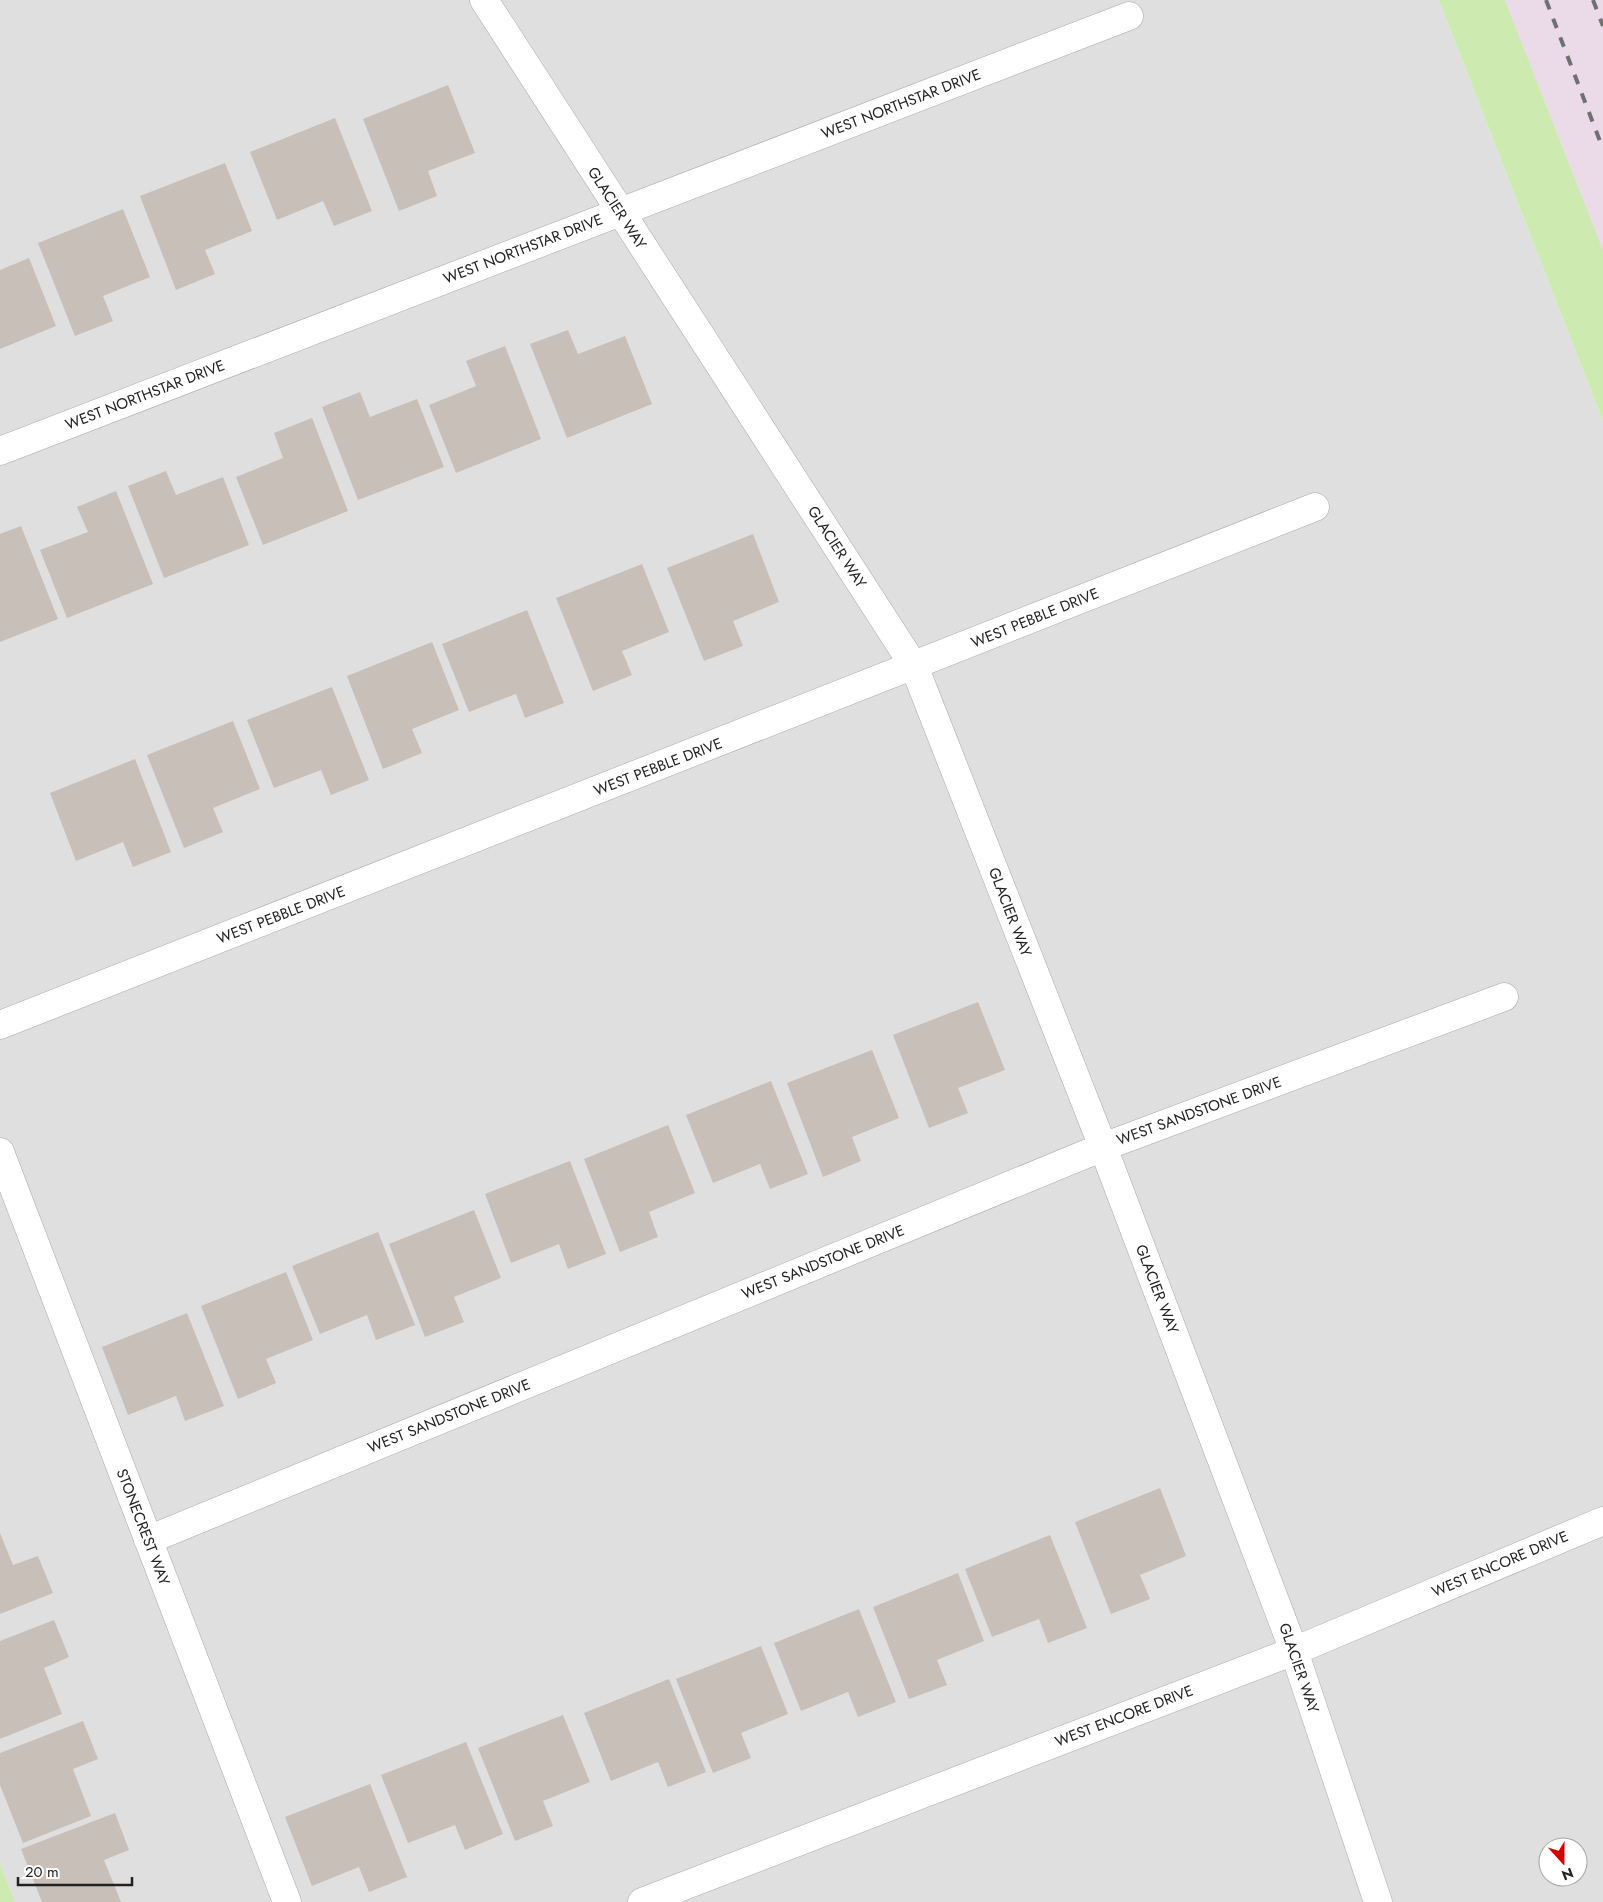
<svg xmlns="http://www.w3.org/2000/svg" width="1603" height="1902" viewBox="0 0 1603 1902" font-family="Jost,sans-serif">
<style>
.residential{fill:#e0dfdf;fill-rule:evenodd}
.industrial{fill:#ebdbe8}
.grass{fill:#cdebb0}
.building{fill:#c7bfb8}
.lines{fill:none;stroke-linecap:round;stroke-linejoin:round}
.minor-casing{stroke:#a9a9a9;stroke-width:29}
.minor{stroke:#fff;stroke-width:28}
.rail{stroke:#707070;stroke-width:4;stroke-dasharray:10 10;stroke-linecap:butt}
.labels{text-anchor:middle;stroke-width:5;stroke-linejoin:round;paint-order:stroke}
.street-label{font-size:15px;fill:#222;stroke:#fff}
</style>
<rect width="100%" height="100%" fill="#f2efe9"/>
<path class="residential" d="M0,0h1439l164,421v1481h-1588l-15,-39zM1548,1847h30v30h-30z"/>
<path class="industrial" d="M1505,0h98v250z"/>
<path class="grass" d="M1439,0h66l98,250v171z
M0,1863l15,39h-15z"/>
<path class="building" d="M448,85l27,68 -47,18 9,25 -38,15 -36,-92z
M335,118l37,93 -38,15 -11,-25 -46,19 -27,-68z
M225,163l27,68 -47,19 10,24 -39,16 -36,-94z
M123,209l27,68 -47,19 10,25 -38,15 -37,-93z
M29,258l27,68 -56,23v-79z
M568,330l10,24 47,-18 27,68 -85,34 -37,-94z
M505,346l36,93 -85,34 -27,-68 47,-19 -10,-25z
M360,392l10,25 47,-18 27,68 -86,33 -36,-93z
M312,418l36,93 -85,34 -27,-68 47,-19 -9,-25z
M166,471l10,24 47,-18 26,68 -85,33 -36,-92z
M116,491l37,93 -86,34 -27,-68 48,-18 -11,-25z
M21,526l37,93 -58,23v-108z
M753,534l26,68 -46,19 10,25 -39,15 -37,-93z
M642,564l27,68 -47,19 10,24 -39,16 -37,-93z
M527,610l37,93 -39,15 -9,-24 -47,18 -27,-68z
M432,642l27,68 -47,19 10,24 -39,16 -36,-93z
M332,687l37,93 -38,15 -10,-25 -47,18 -27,-68z
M233,721l27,68 -47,19 10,24 -39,16 -37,-93z
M135,759l36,93 -38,15 -10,-25 -47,19 -26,-68z
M978,1002l27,68 -47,18 10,25 -39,15 -36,-93z
M872,1050l27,68 -47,19 9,24 -38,16 -36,-94z
M771,1081l37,93 -38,15 -10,-25 -47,19 -27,-68z
M668,1125l27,68 -46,19 9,25 -38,15 -36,-93z
M570,1161l36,93 -38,15 -9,-25 -48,19 -26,-69z
M474,1210l27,68 -47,19 10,25 -39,15 -36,-93z
M378,1232l37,93 -39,15 -9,-25 -47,19 -28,-68z
M286,1272l27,68 -47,19 10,24 -38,16 -37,-93z
M187,1313l37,93 -39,15 -9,-25 -48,19 -26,-68z
M1160,1488l26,68 -46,19 10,24 -39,15 -36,-92z
M0,1533l13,32 25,-9 15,37 -53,21z
M1050,1535l37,93 -39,15 -9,-24 -47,18 -27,-68z
M958,1573l26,68 -47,19 10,25 -38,14 -36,-92z
M859,1609l37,93 -38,15 -10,-25 -47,19 -27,-68z
M54,1620l15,37 -25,11 18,46 -62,25v-98z
M761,1646l27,68 -47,19 10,25 -38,15 -37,-94z
M669,1679l37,93 -38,15 -10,-25 -47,19 -27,-68z
M563,1715l27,67 -47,19 10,25 -38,15 -37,-93z
M83,1721l15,38 -25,10 18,47 -68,27 -23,-58v-32z
M466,1742l37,92 -38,16 -10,-25 -47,18 -27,-68z
M370,1784l37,93 -38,15 -10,-25 -47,19 -27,-69z
M115,1813l14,37 -25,10 17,42h-79l-21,-53z"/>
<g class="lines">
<g class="minor-casing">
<path id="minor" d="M484,0l430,666 189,481 191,504 84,251
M0,451l1129,-435
M0,1025l1315,-518
M0,1152l287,750
M148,1540l955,-393 401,-150
M642,1902l652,-251 309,-130"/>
</g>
<use href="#minor" class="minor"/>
<path class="rail" d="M1546,0l57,149
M1593,0l10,26"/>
</g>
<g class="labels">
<g class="street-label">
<text transform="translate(901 104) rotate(-21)" y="5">WEST NORTHSTAR DRIVE</text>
<text transform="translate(617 208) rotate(57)" y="5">GLACIER WAY</text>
<text transform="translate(523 249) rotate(-21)" y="5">WEST NORTHSTAR DRIVE</text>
<text transform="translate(145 395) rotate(-21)" y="5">WEST NORTHSTAR DRIVE</text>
<text transform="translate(837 547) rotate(57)" y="5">GLACIER WAY</text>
<text transform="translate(1035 618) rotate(-22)" y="5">WEST PEBBLE DRIVE</text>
<text transform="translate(658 767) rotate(-21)" y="5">WEST PEBBLE DRIVE</text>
<text transform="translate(1010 912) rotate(69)" y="5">GLACIER WAY</text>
<text transform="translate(281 915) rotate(-21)" y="5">WEST PEBBLE DRIVE</text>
<text transform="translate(1199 1111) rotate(-20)" y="5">WEST SANDSTONE DRIVE</text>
<text transform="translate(823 1262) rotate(-22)" y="5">WEST SANDSTONE DRIVE</text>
<text transform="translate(1157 1289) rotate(69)" y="5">GLACIER WAY</text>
<text transform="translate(449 1416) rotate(-22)" y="5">WEST SANDSTONE DRIVE</text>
<text transform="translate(143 1527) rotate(69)" y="5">STONECREST WAY</text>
<text transform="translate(1500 1564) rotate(-23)" y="5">WEST ENCORE DRIVE</text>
<text transform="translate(1299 1668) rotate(71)" y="5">GLACIER WAY</text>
<text transform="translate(1124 1716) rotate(-21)" y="5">WEST ENCORE DRIVE</text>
</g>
</g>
<g transform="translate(1563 1862) rotate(159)"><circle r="24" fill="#ffffff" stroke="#a7a7a7"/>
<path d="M0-4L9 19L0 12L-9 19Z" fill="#d40000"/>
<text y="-8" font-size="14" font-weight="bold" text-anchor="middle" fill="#222222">N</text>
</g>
<path d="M18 1877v8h114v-8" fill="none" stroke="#222222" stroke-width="2.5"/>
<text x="25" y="1877" font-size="15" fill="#222222" stroke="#ffffff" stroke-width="4" paint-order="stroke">20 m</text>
</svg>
